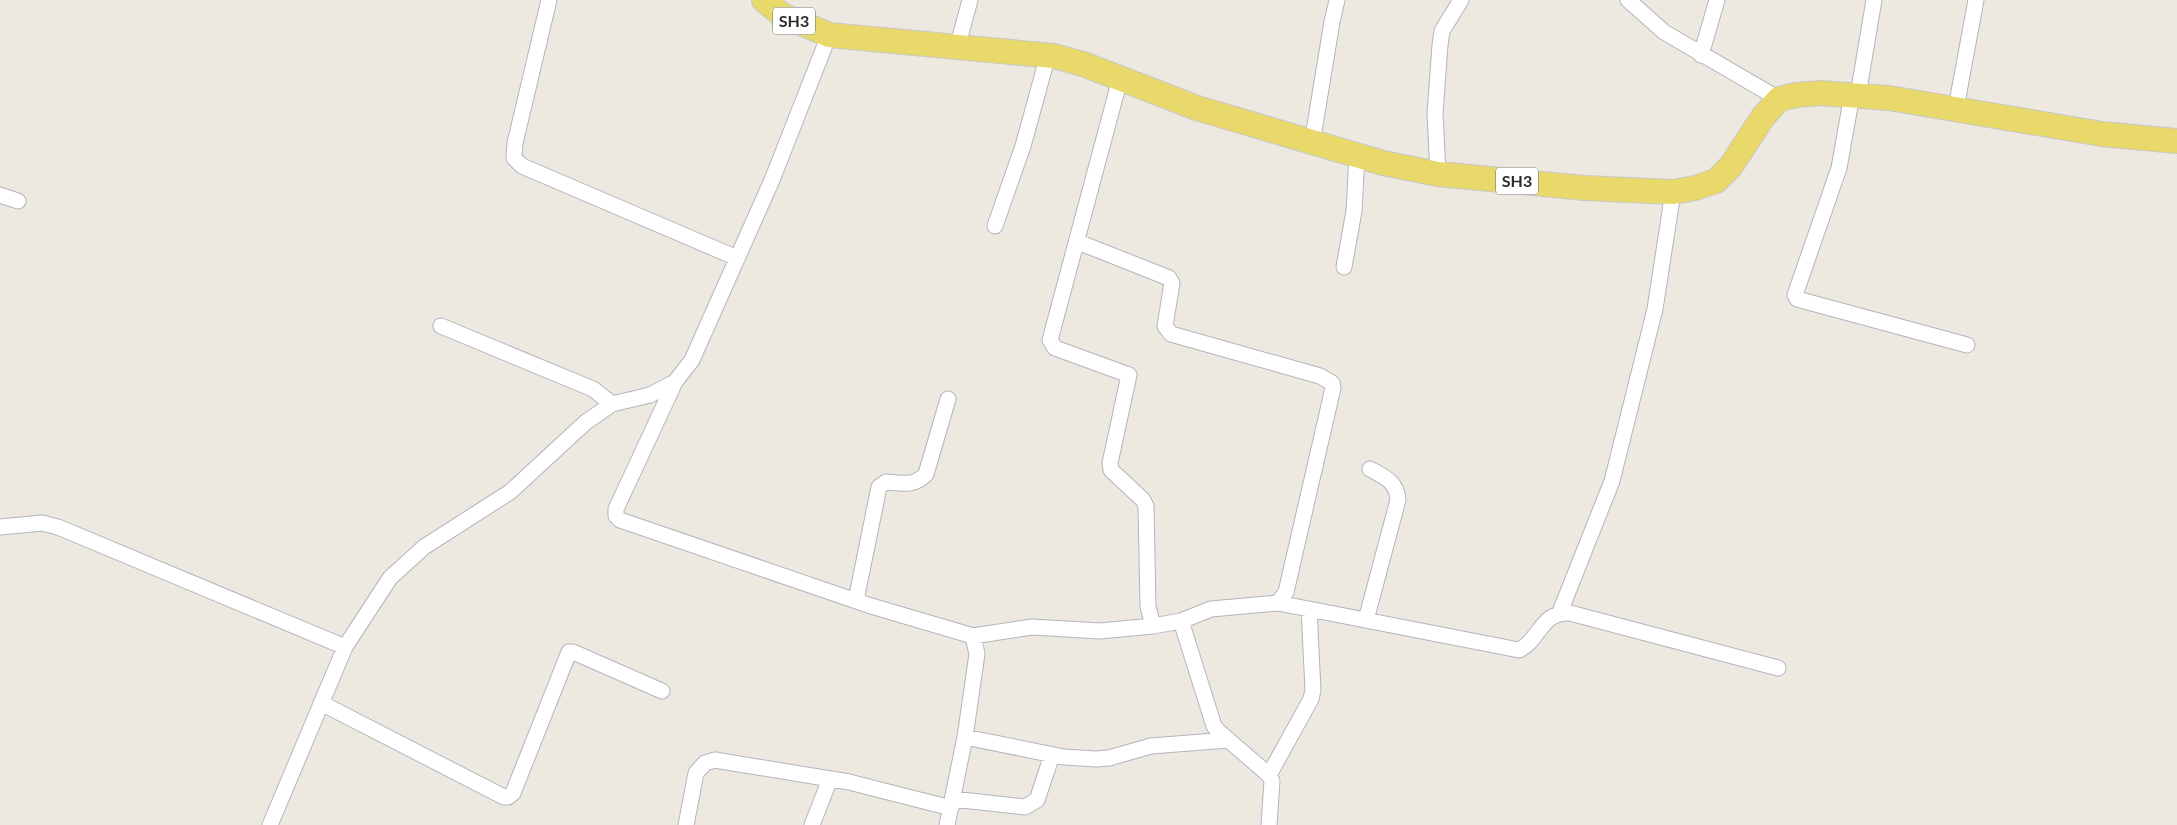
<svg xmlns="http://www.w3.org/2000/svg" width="2177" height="825" viewBox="0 0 2177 825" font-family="Lato,sans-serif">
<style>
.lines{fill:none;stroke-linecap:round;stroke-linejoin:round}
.street-casing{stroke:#b3b4bf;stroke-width:17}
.primary-casing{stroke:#c8c8c8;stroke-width:26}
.street{stroke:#fff;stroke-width:15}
.primary{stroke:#e8d96a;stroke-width:24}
.labels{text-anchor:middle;stroke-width:5;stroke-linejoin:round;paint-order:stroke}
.shield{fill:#fff;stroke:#6b6b6b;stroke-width:1}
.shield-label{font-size:16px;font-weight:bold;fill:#2c2c2c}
</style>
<rect width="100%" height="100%" fill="#ede9e0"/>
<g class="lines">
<g class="street-casing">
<path id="street" d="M549,0l-34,143 -1,15 8,8 215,92
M1628,0l36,32 115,67
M957,48l13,-48
M1701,55l16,-55
M1120,79l-70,261 5,8 74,27 -19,88 1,7 32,30 3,6 2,100 5,20
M1852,95l-13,73 -44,127 2,4 170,46
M1858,95l16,-95
M1956,108l20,-108
M1312,143l20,-121 5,-22
M1438,174l-3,-60 5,-69 2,-14 19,-31
M0,195l18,6
M995,226l28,-80 25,-91
M1344,267l10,-56 3,-56
M441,326l152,63 19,15
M675,382l-59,127v7l4,4 248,85 105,31 4,18 -12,83 -18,88
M0,527l42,-4 16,4 287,120
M856,600l23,-113 7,-5c16,1 28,5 40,-8l22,-75
M1278,603l241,47c21,-10 22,-39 51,-37l208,55
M1560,612l52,-131 43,-172 18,-117
M1366,620l32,-120c-1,-18 -13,-23 -28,-31
M1181,621l33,105 4,5 51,44 3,6 -3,44
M973,636l59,-9 68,4 53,-5 28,-5 30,-12 67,-6 8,-11 47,-204 -1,-5 -12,-7 -149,-42 -6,-8 7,-43 -3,-5 -91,-36
M321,703l183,94h4l5,-4 56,-141h4l89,39
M965,737l99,20 32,2 13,-1 42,-12 77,-6
M1269,775l42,-76 2,-9 -4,-81
M953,799l72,8 12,-7 15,-45
M270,825l75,-178 45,-69 34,-31 86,-55 76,-70 26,-18 38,-9 25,-13 17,-22 80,-180 57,-145
M686,825l10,-52 9,-10 10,-3 134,22 102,26
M812,825l18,-46"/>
</g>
<g class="primary-casing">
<path id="primary" d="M764,0l18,15 47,20 225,21 29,8 114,44 186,55 55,11 147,14 88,4 22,-4 21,-7 15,-15 32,-49 16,-18 17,-4 24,-2 69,5 213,36 75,7"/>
</g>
<use href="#street" class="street"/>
<use href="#primary" class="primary"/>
</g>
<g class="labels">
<g class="shield">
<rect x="773" y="7.5" width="42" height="27" rx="4"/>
<rect x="1496" y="167.5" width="42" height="27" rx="4"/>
</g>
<g class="shield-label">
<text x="794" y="27">SH3</text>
<text x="1517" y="187">SH3</text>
</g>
</g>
</svg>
